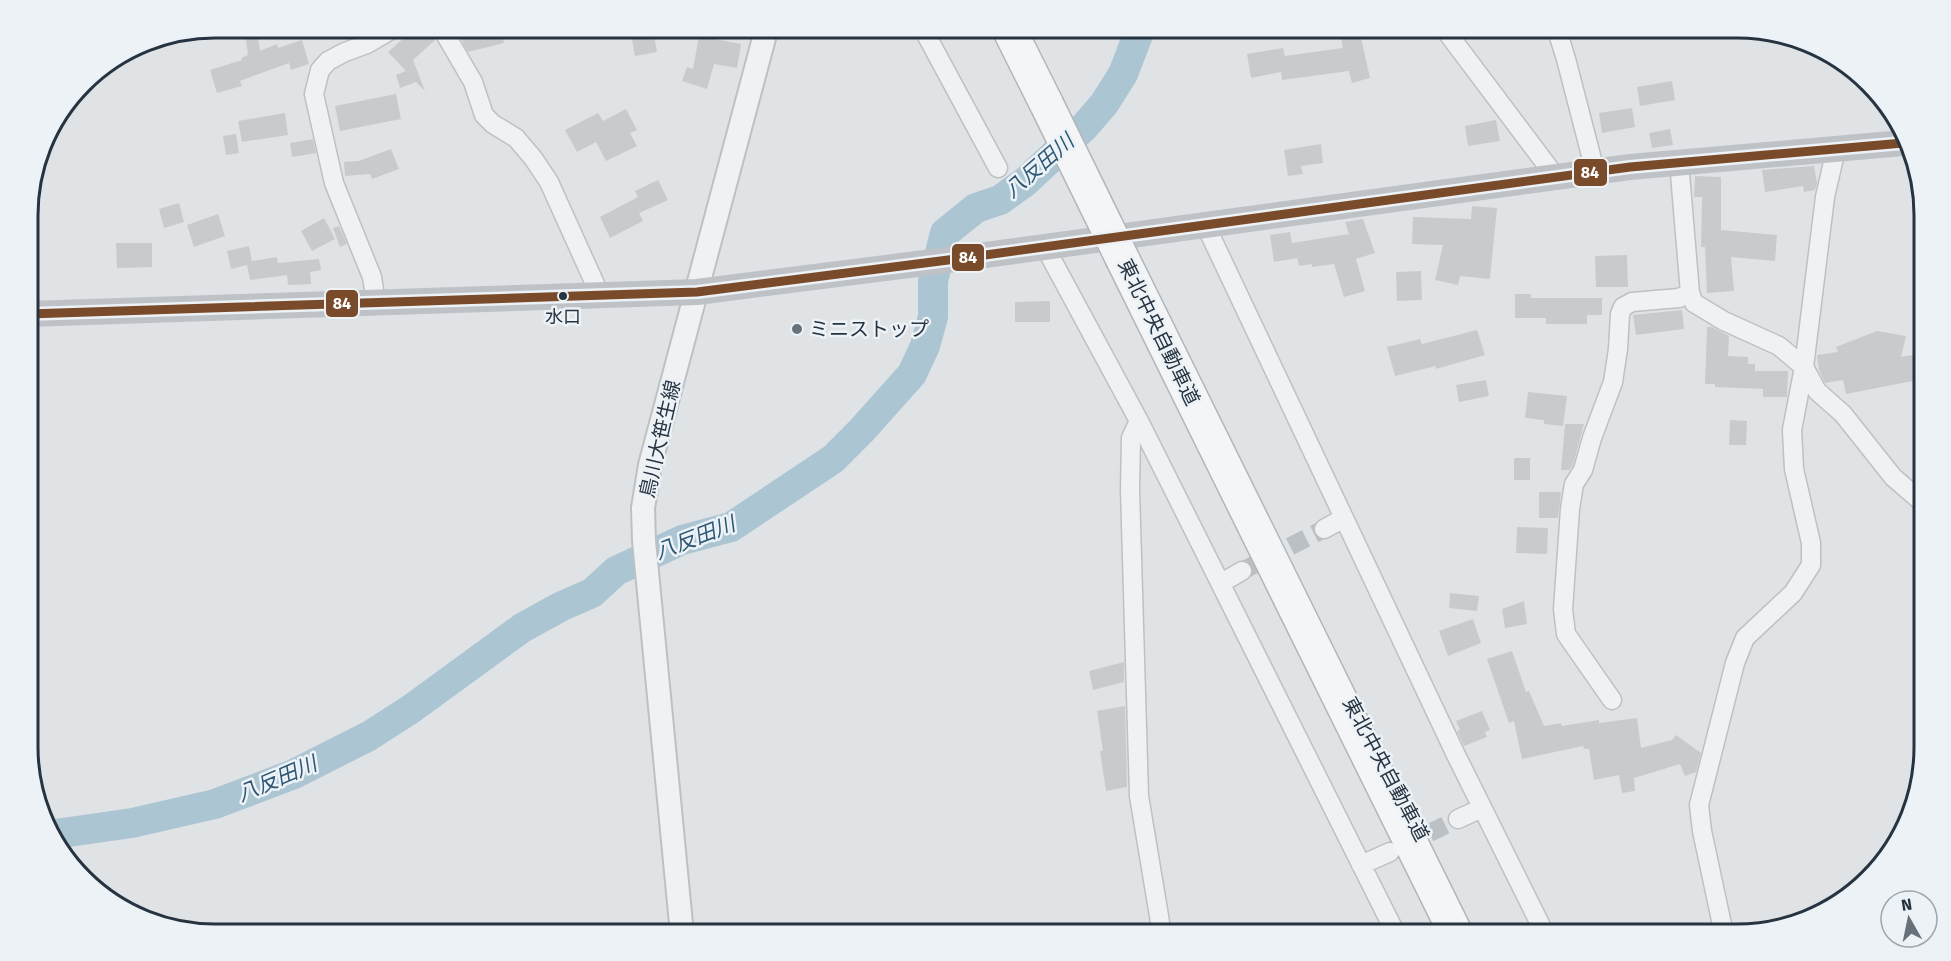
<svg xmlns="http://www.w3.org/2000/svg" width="1951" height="961" viewBox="0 0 1951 961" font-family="'Fira Sans','Noto Sans JP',sans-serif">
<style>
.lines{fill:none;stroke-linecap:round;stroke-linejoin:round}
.river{stroke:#acc5d3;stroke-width:30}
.building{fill:#c8cbcd}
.minor-tunnel{stroke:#bbc0c4;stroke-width:18;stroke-dasharray:18 9;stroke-linecap:butt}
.minor-casing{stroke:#bec1c3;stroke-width:21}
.tertiary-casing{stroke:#bec1c3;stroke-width:26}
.motorway-casing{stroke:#b2b6ba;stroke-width:36}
.minor{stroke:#eff1f2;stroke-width:18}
.tertiary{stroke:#eff1f2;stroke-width:22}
.secondary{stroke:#bec2c6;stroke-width:26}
.motorway{stroke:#f4f5f6;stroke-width:33}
.motorway-bridge-casing{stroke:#b2b6ba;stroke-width:36;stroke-linecap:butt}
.motorway-bridge{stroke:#f4f5f6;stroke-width:33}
.bus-1-casing{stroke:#edf2f6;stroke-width:14}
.bus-1{stroke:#7a4b2a;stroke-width:9}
.bus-dot{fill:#263340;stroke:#edf2f6;stroke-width:2}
.poi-dot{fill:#67717a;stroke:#edf2f6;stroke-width:2}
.labels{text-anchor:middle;stroke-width:5;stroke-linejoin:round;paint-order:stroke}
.bus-label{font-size:18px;fill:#263340;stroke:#edf2f6}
.poi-label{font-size:20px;fill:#263340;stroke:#edf2f6;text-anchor:start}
.street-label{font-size:20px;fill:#263340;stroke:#edf2f6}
.water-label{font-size:21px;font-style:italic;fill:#2e5976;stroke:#edf2f6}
.rim{fill:none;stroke:#263340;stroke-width:3}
.line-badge{stroke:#edf2f6;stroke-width:2}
.badge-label{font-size:16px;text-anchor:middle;font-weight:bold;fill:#fff}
</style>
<rect width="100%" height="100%" fill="#e0e3e5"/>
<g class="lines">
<path class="river" d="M55,834l77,-11 83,-19 79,-30 75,-38 42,-27 111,-81 40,-22 30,-13 24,-22 66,-31 49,-13 102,-68 28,-28 51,-57 13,-28 8,-29v-36l12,-48 31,-25 24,-8 25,-18 60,-56 19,-22 19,-30 18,-47"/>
</g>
<path class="building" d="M416,27h9l10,13 -22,20 12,31 -9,-9 -16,6 -4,-13 10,-4 -18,-19z
M467,27h33l4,16 -36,9 -5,-9 -3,-14z
M653,30l4,22 -22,4 -4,-22z
M257,31l3,20 17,-7 1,4 24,-8 7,24 -18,6 -2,-7 -49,18 2,5 -25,7 -7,-23 32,-10 -1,-2 7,-3 -3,-22z
M1360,33l10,45 -18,5 -3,-12 -67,9 -1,-8 -30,6 -4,-24 36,-6 2,8 58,-8 -2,-11z
M699,36l42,8 -4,24 -23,-4 -7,25 -25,-8 5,-14 6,2z
M1672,81l3,19 -35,6 -3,-19z
M396,94l5,25 -61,12 -5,-25z
M1632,108l3,19 -33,6 -3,-20z
M626,109l11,21 -7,3 7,13 -31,15 -10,-19 -19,10 -12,-22 33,-17 5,8z
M285,113l3,22 -46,7 -4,-21z
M1496,120l4,21 -32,5 -3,-20z
M1670,129l3,16 -21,3 -3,-15z
M236,134l3,19 -13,2 -3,-19z
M313,139l3,14 -24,4 -2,-14z
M1321,144l2,19 -22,3 2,8 -15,2 -4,-26z
M391,149l8,20 -27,10 -2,-5 -25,2 -1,-14 15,-1z
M1814,166l3,17 -2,7 -11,2 -1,-6 -38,6 -3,-22z
M1695,176l26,1v53l56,5 -2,26 -44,-4 3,34 -27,2 -2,-46h-4l1,-50h-8z
M658,180l10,20 -29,13 4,8 -33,17 -10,-21 38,-20 -3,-6z
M179,203l5,19 -20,6 -5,-19z
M1472,206l25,2 -7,71 -30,-3 -2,9 -23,-5 8,-35 -31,-1 1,-27 58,2z
M218,214l7,22 -31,11 -7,-22z
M324,218l11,21 -23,12 -11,-20z
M1363,219l12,34 -19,6 9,32 -21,6 -10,-33 -22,3v-3l-13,2 -2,-8 -23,4 -4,-27 20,-3 2,11 57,-9 -4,-12z
M339,226l8,18 -7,3 -7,-19z
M116,243h36v24l-35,1z
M249,246l3,15 25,-4 1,6 41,-4 2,11 -11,2 1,12 -23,1 -1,-10 -37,5 -3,-15 -16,4 -4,-18z
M1627,255l1,32h-32l-1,-31z
M1421,271l1,29 -25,1 -1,-29z
M1515,294h16v4h71v17h-15v9h-41v-6h-31z
M1050,301v21h-35v-20z
M1682,310l2,19 -48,6 -3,-20z
M1707,327h5l17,9 -1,20 20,1v7h7v7h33l-1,26h-24v-8l-48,-2v-3h-10z
M1477,330l8,25 -49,14v-3l-41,10 -8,-29 33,-8 2,5z
M1877,331l29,5 -5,21 22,-4v26l-77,15 -3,-14 -18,3 -6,-13 -2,-15 21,-3 -2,-5z
M1486,380l3,16 -30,6 -3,-17z
M1528,392l39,4 -4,30 -19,-2v-4l-19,-2z
M1730,420l17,1 -1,24h-17z
M1565,424h19l-11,41 -4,5h-8z
M1514,458h16v22h-16z
M1539,492h22l-3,26h-19z
M1517,527l31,1 -1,26 -31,-1z
M1450,593l29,3 -2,15 -28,-3z
M1524,601l3,23 -22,4 -3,-19z
M1473,619l8,24 -33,13 -9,-25z
M1512,651l14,41 3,-1 15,35 17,-3 1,3 37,-6v3l38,-5 4,30 31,-8 4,-5 25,18 -5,19 -11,4 -5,-12 -46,14 1,13 -13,2 -3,-18 -25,5 -5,-31h-5l-1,-3 -61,13 -8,-38 -5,2 -22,-64z
M1124,662v20l-31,8 -4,-19z
M1125,706l2,81 -21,4 -6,-40h3l-6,-40z
M1482,711l8,19 -5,2 2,5 -23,9 -7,-15 3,-1 -4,-9z"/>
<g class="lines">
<path class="minor-tunnel" d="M1242,571l82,-42
M1405,845l53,-26"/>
<g class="minor-casing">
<path id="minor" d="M441,27l32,55 11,33 9,9 23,14 17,20 16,24 51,113
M922,27l76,141
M1443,27l112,149
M1556,27l10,32 29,112
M1679,162l11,131 4,10 30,18 55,25 25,21 13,24 26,23 50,63 30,26
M1205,224l251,531 89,179
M1045,247l94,174 257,513
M376,303l-4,-26 -38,-94 -20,-89 6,-24 8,-9 17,-9 22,-8 29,-17
M1139,421l-8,17 -1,52 9,306 23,138
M1324,529l20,-11
M1221,583l21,-12
M1612,700l-46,-66 -3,-25 7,-100 4,-25 9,-14 9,-32 21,-56 5,-33 2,-35 3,-7 9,-5 47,-4 11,-5
M1458,819l24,-11
M1361,865l29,-13
M1724,934l-22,-103 -3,-26 36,-142 10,-25 48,-45 18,-28v-22l-17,-74 -2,-39 12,-63 21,-170 11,-48"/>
</g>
<g class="tertiary-casing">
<path id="tertiary" d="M682,934l-38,-393 -1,-33 7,-43 117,-438"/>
</g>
<g class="motorway-casing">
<path id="motorway" d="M1008,27l39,78
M1123,260l333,674"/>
</g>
<use href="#minor" class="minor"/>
<use href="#tertiary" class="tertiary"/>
<path class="secondary" d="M28,314l669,-22 259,-33 674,-92 273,-24"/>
<use href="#motorway" class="motorway"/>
<g class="motorway-bridge-casing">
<path id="motorway-bridge" d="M1047,105l76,155"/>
</g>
<use href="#motorway-bridge" class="motorway-bridge"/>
<g class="bus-1-casing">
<path id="bus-1" d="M28,314l669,-22 259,-33 674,-92 273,-24"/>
</g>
<use href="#bus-1" class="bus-1"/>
</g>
<circle class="bus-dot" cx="563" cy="296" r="5"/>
<circle class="poi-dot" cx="797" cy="329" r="6"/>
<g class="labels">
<g class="bus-label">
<text x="563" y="323">水口</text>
</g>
<g class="poi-label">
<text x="809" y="336">ミニストップ</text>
</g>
<g class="street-label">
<text transform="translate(1159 332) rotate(64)" y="7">東北中央自動車道</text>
<text transform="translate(660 439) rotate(-77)" y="7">鳥川大笹生線</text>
<text transform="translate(1386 769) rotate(62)" y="7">東北中央自動車道</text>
</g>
<g class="water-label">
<text transform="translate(1039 166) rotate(-41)" y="7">八反田川</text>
<text transform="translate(695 538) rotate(-21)" y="7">八反田川</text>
<text transform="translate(277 779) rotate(-23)" y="7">八反田川</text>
</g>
</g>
<path d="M0 0H1951V961H0ZM215 38H1737A177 177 0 0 1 1914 215V747A177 177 0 0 1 1737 924H215A177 177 0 0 1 38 747V215A177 177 0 0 1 215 38Z" fill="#edf2f6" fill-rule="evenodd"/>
<path class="rim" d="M215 38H1737A177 177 0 0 1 1914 215V747A177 177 0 0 1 1737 924H215A177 177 0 0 1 38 747V215A177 177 0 0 1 215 38Z"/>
<g class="line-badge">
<rect x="1573" y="158" width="35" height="29" rx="6" fill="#7a4b2a"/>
<rect x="951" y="243" width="34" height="29" rx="6" fill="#7a4b2a"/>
<rect x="325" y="289" width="34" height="29" rx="6" fill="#7a4b2a"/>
</g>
<g class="badge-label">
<text x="1590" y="178">84</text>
<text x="968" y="263">84</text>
<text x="342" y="309">84</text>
</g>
<g transform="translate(1909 919) rotate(351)"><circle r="28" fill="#edf2f6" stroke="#9da6ad" stroke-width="1.5"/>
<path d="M0-4.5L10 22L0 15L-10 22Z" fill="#67717a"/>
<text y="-9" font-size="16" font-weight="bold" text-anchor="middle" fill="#263340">N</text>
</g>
</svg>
